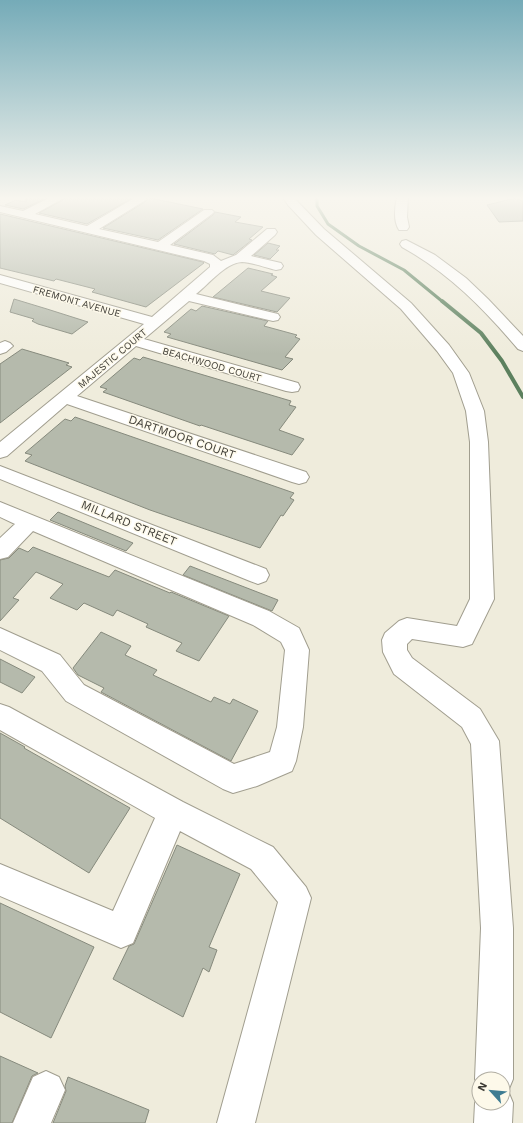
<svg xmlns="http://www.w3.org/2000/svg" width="523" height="1123" viewBox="0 0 523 1123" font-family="'Work Sans',sans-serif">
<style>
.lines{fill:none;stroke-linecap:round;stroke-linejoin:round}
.stream-far1{stroke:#5c805e;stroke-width:3}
.stream{stroke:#5c805e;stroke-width:4}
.building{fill:#b5baac;stroke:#868a7d}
.minor-casing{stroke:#a19e8f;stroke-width:2}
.minor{fill:#fff;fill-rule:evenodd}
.labels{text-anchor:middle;stroke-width:3;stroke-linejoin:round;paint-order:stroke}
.far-street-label{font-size:10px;fill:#3d3b35;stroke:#fdf9ea}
.street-label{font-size:12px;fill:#3d3b35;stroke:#fdf9ea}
</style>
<rect width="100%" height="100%" fill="#efecdc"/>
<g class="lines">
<path class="stream-far1" d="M317,197v9l11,18 31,22 45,24 39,32"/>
<path class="stream" d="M442,301l39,32 21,28 21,36"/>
</g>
<path class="building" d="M26,197h23l-26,12 -18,-4 11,-5 10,2z
M66,197h-1h69l-47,27 -48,-11 24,-13z
M146,197l28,6 29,6 -45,31 -55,-12 42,-26 3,-3z
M516,198l7,3v20l-24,1 -12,-17z
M215,212l26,5 -6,5 28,5 -14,12 3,1 -19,15 -15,-4 -3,3 -41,-10 39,-29z
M0,214l203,48 1,1 -58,44 -54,-15 3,-3 -39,-10 -2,2 -54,-13z
M268,243l12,3 -4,4h3l-9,9 -16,-4z
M248,268l25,6 -2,1 6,2 -16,14 29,7 -13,14 -64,-15z
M14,299l33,10 41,13 -16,12 -34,-10 -6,-3 2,-2 -24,-7z
M202,306l66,15 -4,5 33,9 -2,2 5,2 -15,18 8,2 -11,11 -115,-33 4,-3 -7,-2 27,-23 5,2z
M22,349l47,14 -3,2 6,2 -72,56v-59z
M143,357l148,44 -2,4 7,2 -17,23 25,9 -12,16 -91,-30 -1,1 -97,-34 4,-3 -7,-2 34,-29 6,2z
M75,417l219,76 -4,5 4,2 -11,16 -2,-1 -21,33 -110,-38 -125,-49 7,-6 -7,-2 40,-34 6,2z
M58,512l75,31 -7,8 -76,-31z
M33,547l76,30 6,-7 55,23 1,-1 58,24 -30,45 -23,-10 6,-8 -36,-16 2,-3 -31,-14 -4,6 -29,-13 -7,7 -27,-12 13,-14 -27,-12 -23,26 6,2 -19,21v-61l9,-2 10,-10 9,4z
M190,566l88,34 -6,11 -89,-36z
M101,632l30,14 -6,9 32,15 -4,5 58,27 3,-5 16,7 3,-5 25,12 -27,50 -130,-69 3,-4 -26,-13 -5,-7z
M0,659l35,18 -13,16 -22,-11z
M0,733l25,14 -1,1 106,60 -41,65 -89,-55z
M177,845l63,29 -31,73 8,3 -8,22 -6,-4 -20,49 -70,-38 16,-33 5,-2z
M0,903l94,44 -43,91 -51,-26z
M0,1056l38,17 -6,3 -20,47h-12z
M68,1077l81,33 -4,13h-92l13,-32 -1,-5z"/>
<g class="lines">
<g class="minor-casing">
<path id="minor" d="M51,197h13l-2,2 -27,15 52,12 49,-29h8l2,2 -2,2 -45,28 59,13 46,-32h8l2,2 -2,2 -42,31 43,10 8,6 15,-6 31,-26h8l2,3 -2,3 -24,21 30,7 2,3 -2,3 -5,1c-9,-2 -25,-8 -34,-8 -17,1 -33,22 -46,32l82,20 2,3 -2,3 -5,1 -84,-20 -45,38 154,44 2,4 -2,4 -6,1 -6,-1 -150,-45 -59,50 229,76 3,5 -3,5 -7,2 -7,-2 -225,-78 -60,52 -7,2v-16l144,-118 -144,-41v-8l152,42 58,-50v-3l-6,-3 -204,-49v-6l23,5z
M283,197h10l31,32 87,74 38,42 20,28 15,38 4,31 6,157 -22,45 -9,3 -51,-8 -5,5v6l5,8 68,51 19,32 14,187v151l-5,12 5,12 -1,20h-38l1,-20 4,-10v10h24v-24h-24v9l-4,-9 6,-151 -10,-184 -9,-17 -68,-53 -11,-22 -1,-12 3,-7 14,-12 8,-3 50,8 13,-27v-157l-4,-31 -13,-38 -16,-22 -36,-42 -85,-74 -28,-30z
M397,197h11l-1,20 2,10 -2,3h-8c-6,-9 -4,-24 -2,-33z
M406,240l29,15 31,23 22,21 35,37v15l-5,-2c-35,-41 -69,-76 -116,-102l-2,-3 2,-3z
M5,341l5,2 3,3 -7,6 -6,2v-11z
M0,466l266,103 3,6 -3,6 -8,3 -8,-3 -250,-102z
M0,502l269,109 30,17 10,22 -6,77 -7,34 -4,10 -35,15 -24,7 -10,-4 -157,-88 -24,-30 -42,-21v-22l60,27 24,30 150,79 36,-12 7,-25 8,-77 -4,-8 -28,-17 -220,-94 -25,26 -8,2v-21l15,-14 -15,-7z
M0,704l9,3 174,95 90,45 33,40 5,11 -56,225h-38l61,-221 -27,-33 -71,-38 -47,112 -12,5 -121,-52v-32l113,47 42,-93 -155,-88z
M46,1071l13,6 6,13 -14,33h-38l20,-46z"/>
</g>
<use href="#minor" class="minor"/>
</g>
<linearGradient id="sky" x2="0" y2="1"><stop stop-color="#75abb8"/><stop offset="0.56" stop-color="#f8f6ef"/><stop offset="1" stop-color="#f8f6ef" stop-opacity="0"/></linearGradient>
<rect width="523" height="354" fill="url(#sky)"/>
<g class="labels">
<g class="far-street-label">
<text transform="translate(77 301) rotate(16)" y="4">FREMONT AVENUE</text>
<text transform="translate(112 358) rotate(-40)" y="4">MAJESTIC COURT</text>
<text transform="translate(212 364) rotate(16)" y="4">BEACHWOOD COURT</text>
</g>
<g class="street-label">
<text transform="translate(182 437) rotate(19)" y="4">DARTMOOR COURT</text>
<text transform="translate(129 523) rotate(22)" y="4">MILLARD STREET</text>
</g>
</g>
<g transform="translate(491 1091) rotate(297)"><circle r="19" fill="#fdf9ea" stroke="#b0ada2"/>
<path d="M0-3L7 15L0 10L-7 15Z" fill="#3e7c92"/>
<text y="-6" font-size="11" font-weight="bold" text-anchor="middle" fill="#3d3b35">N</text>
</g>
</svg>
